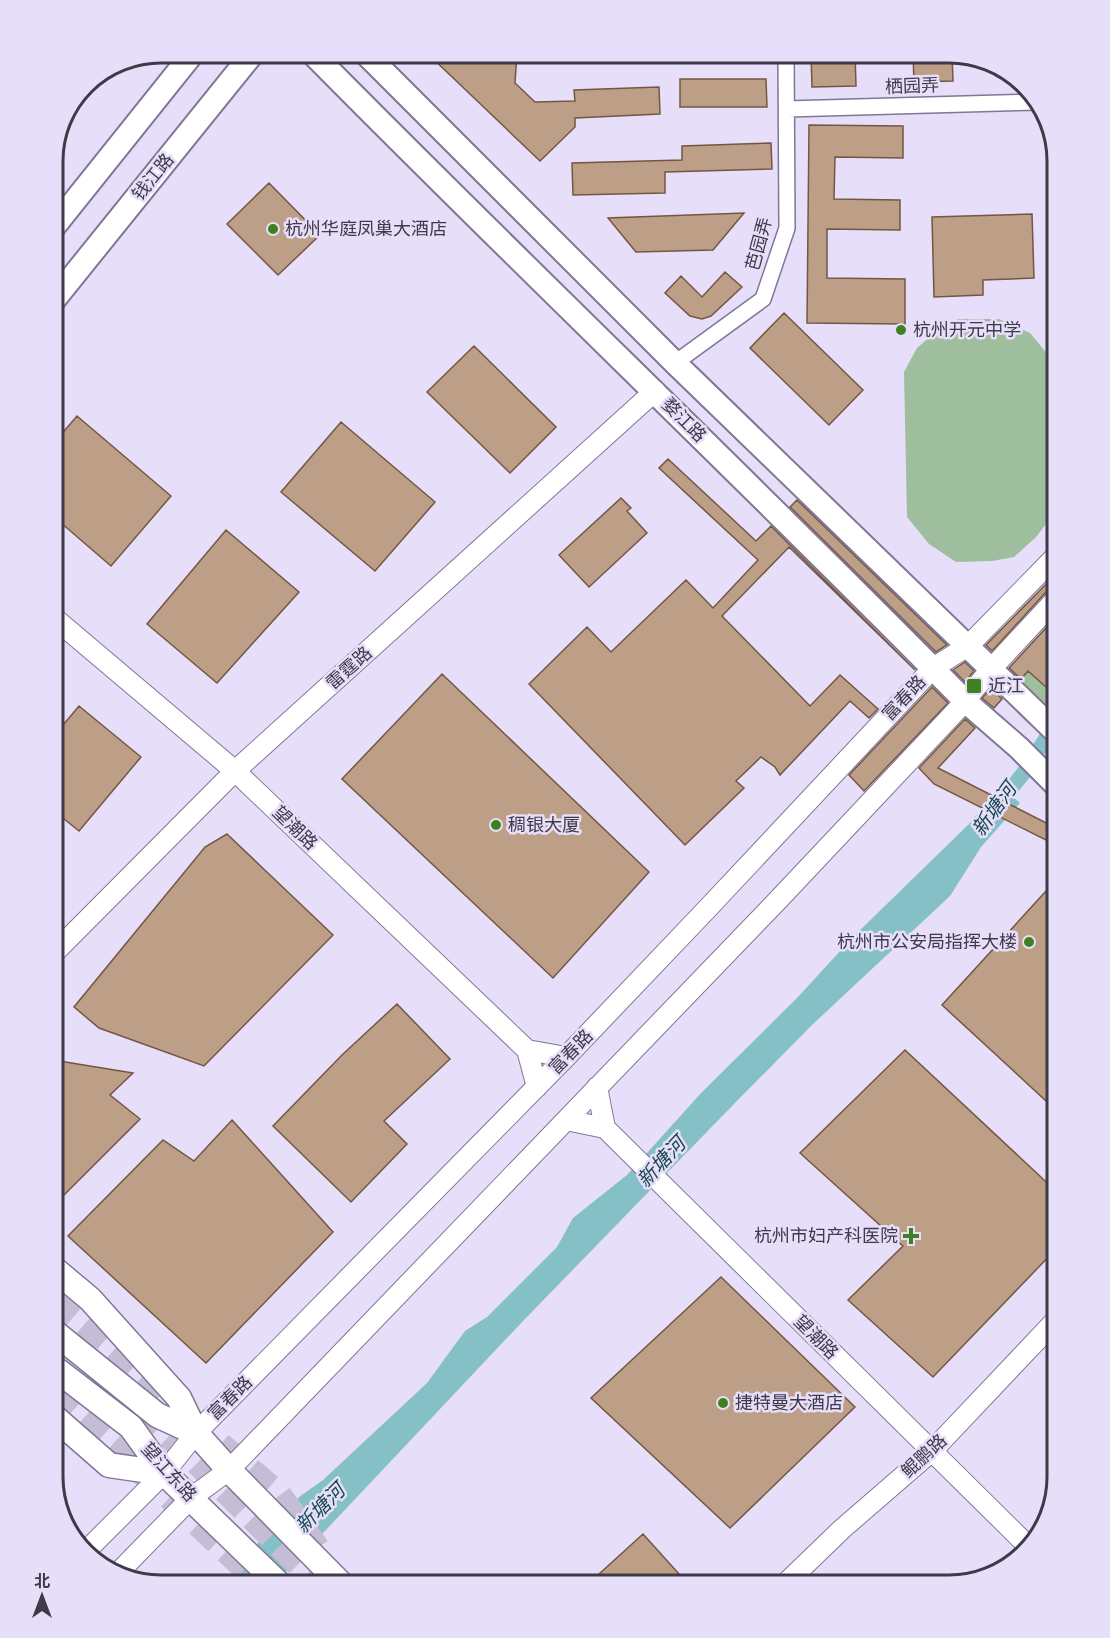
<svg xmlns="http://www.w3.org/2000/svg" width="1110" height="1638" viewBox="0 0 1110 1638" font-family="'Titillium Web','Noto Sans SC',sans-serif">
<style>
.green{fill:#9ebe9e}
.water{fill:#86c0c7}
.lines{fill:none;stroke-linecap:round;stroke-linejoin:round}
.canal{stroke:#86c0c7;stroke-width:15}
.building{fill:#bd9e87;stroke:#735743;stroke-width:1.5}
.trunk-tunnel{stroke:#c5bdd6;stroke-width:26;stroke-dasharray:26 13;stroke-linecap:butt}
.minor-casing{stroke:#807695;stroke-width:18}
.tertiary-casing{stroke:#807695;stroke-width:22}
.secondary-casing{stroke:#807695;stroke-width:26}
.primary-casing{stroke:#807695;stroke-width:27}
.minor{stroke:#fff;stroke-width:15}
.tertiary{stroke:#fff;stroke-width:20}
.secondary{stroke:#fff;stroke-width:22}
.primary{stroke:#fff;stroke-width:24}
.poi-dot{fill:#3f8020;stroke:#e7defa;stroke-width:2}
.labels{text-anchor:middle;stroke-width:5;stroke-linejoin:round;paint-order:stroke}
.street-label{font-size:18px;fill:#3e3a48;stroke:#e7defa}
.poi-label{font-size:18px;fill:#3e3a48;stroke:#e7defa;text-anchor:start}
.water-label{font-size:20px;font-style:italic;fill:#16494f;stroke:#e7defa}
.rim{fill:none;stroke:#3e3a48;stroke-width:3}
</style>
<rect width="100%" height="100%" fill="#e7defa"/>
<path class="green" d="M958,319h41l31,14 15,18 12,35v124l-21,27 -22,20 -22,4 -36,1 -27,-18 -22,-27 -3,-145 13,-24 21,-18z
M1057,620v99l-47,-48z"/>
<path class="water" d="M1000,786l20,17 -39,44 -31,49 -138,129 -80,81 -208,214 -250,265h-53l78,-88 24,-17 104,-97 38,-52 22,-14 70,-70 16,-29 54,-43 75,-83 95,-94 56,-61 117,-114z"/>
<g class="lines">
<path class="canal" d="M995,809l30,-38 32,-50"/>
</g>
<path class="building" d="M427,53h90l-2,30 20,19 40,-1 -1,-11 85,-3 1,27 -85,4v9l-35,34z
M811,53h44l1,33 -44,1z
M913,53h39l1,28 -39,1z
M680,79h86l1,28h-87z
M809,125l94,1v32l-68,-1 -1,42 66,1v30l-73,-1v49l78,1v45l-98,-1z
M771,143l1,26 -107,3v21l-92,2 -1,-32 110,-3v-14z
M269,183l51,52 -42,40 -51,-51z
M744,213l-31,37 -77,2 -28,-34z
M1032,214l2,64 -51,2v15l-49,2 -2,-80z
M725,272l17,15 -31,29 -9,3 -12,-3 -25,-23 16,-17 21,21z
M784,313l79,77 -34,35 -79,-77z
M474,346l82,81 -46,46 -83,-81z
M77,416l94,80 -60,70 -58,-50v-72z
M341,422l94,80 -60,69 -94,-79z
M668,459l88,82 15,-15 144,144 -126,-123 -67,69 88,90 30,-31 38,34 -9,9 -19,-17 -70,74 -5,-8 -14,-10 -25,24 8,7 -59,57 -156,-161 58,-57 24,25 75,-72 27,28 45,-48 -99,-92z
M621,498l10,10 -4,3 20,22 -58,54 -30,-32z
M797,500l150,145 -11,7 -146,-145z
M226,530l73,62 -82,91 -70,-59z
M1058,572v14l-10,4 -56,61 -6,-6z
M1058,615v59l-12,13 -18,-16 -7,8 -12,-11z
M965,662l9,9 -9,11 -12,-12z
M442,674l207,198 -96,106 -211,-199z
M932,687l16,16 -84,88 -15,-16z
M991,688l11,11 -8,9 -12,-10z
M79,706l62,51 -62,74 -26,-21v-73z
M965,719l10,9 -37,40 120,61v17l-124,-62 -15,-16z
M227,834l106,101 -129,131 -105,-38 -25,-21 131,-160z
M1058,878v234l-116,-107z
M397,1004l53,55 -66,62 23,23 -56,58 -78,-76 69,-71z
M905,1050l153,143v54l-125,130 -85,-77 55,-54 -103,-93z
M53,1060l80,13 -23,22 30,24 -87,87z
M232,1120l101,112 -127,131 -138,-127 95,-96 31,21z
M721,1277l134,130 -125,121 -139,-130z
M643,1534l36,40 -12,11h-80z"/>
<g class="lines">
<path class="trunk-tunnel" d="M53,1301l128,110
M53,1394l109,96 101,95
M141,1409l52,49 127,127
M220,1445l58,49 43,60"/>
<g class="minor-casing">
<path id="minor" d="M787,109l251,-7
M675,363l88,-64 24,-71 -1,-175"/>
</g>
<g class="tertiary-casing">
<path id="tertiary" d="M53,617l182,154 292,279 10,37
M53,954l182,-183 420,-380
M527,1050l39,7
M597,1087l8,41
M566,1120l39,8 423,418
M86,1551l78,-78 32,-40 370,-376 142,-149 225,-240 35,-22 89,-91
M118,1573l73,-75 38,-28 550,-571 178,-189 35,-42 65,-70
M784,1585l58,-56 90,-78 125,-132"/>
</g>
<g class="secondary-casing">
<path id="secondary" d="M312,53c215,218 438,429 653,648l54,47 38,38
M365,53l310,310 382,370
M53,228l140,-175
M53,301l200,-248"/>
</g>
<g class="primary-casing">
<path id="primary" d="M53,1268l37,31 89,99 17,35 33,37 113,115
M53,1331l104,84 39,18
M53,1367l78,60 33,46 116,112
M53,1416l56,49 55,8"/>
</g>
<use href="#minor" class="minor"/>
<use href="#tertiary" class="tertiary"/>
<use href="#secondary" class="secondary"/>
<use href="#primary" class="primary"/>
</g>
<g class="poi-dot">
<circle cx="273" cy="229" r="6"/>
<circle cx="901" cy="330" r="6"/>
<rect x="966" y="678" width="16" height="16" rx="3"/>
<circle cx="496" cy="825" r="6"/>
<circle cx="1029" cy="942" r="6"/>
<path d="M908 1227h6v6h6v6h-6v6h-6v-6h-6v-6h6z"/>
<circle cx="723" cy="1403" r="6"/>
</g>
<g class="labels">
<g class="street-label">
<text transform="translate(912 86) rotate(-2)" y="6">栖园弄</text>
<text transform="translate(153 177) rotate(-51)" y="6">钱江路</text>
<text transform="translate(759 244) rotate(-75)" y="6">芭园弄</text>
<text transform="translate(684 420) rotate(45)" y="6">婺江路</text>
<text transform="translate(349 668) rotate(-42)" y="6">雷霆路</text>
<text transform="translate(904 698) rotate(-47)" y="6">富春路</text>
<text transform="translate(295 828) rotate(44)" y="6">望潮路</text>
<text transform="translate(571 1052) rotate(-46)" y="6">富春路</text>
<text transform="translate(816 1337) rotate(45)" y="6">望潮路</text>
<text transform="translate(230 1398) rotate(-45)" y="6">富春路</text>
<text transform="translate(924 1456) rotate(-43)" y="6">鲲鹏路</text>
<text transform="translate(169 1472) rotate(48)" y="6">望江东路</text>
</g>
<g class="poi-label">
<text x="285" y="235">杭州华庭凤巢大酒店</text>
<text x="913" y="336">杭州开元中学</text>
<text x="988" y="692">近江</text>
<text x="508" y="831">稠银大厦</text>
<text x="1017" y="948" text-anchor="end">杭州市公安局指挥大楼</text>
<text x="898" y="1242" text-anchor="end">杭州市妇产科医院</text>
<text x="735" y="1409">捷特曼大酒店</text>
</g>
<g class="water-label">
<text transform="translate(994 809) rotate(-54)" y="7">新塘河</text>
<text transform="translate(661 1162) rotate(-47)" y="7">新塘河</text>
<text transform="translate(320 1508) rotate(-45)" y="7">新塘河</text>
</g>
</g>
<path d="M0 0H1110V1638H0ZM161 63H949A98 98 0 0 1 1047 161V1477A98 98 0 0 1 949 1575H161A98 98 0 0 1 63 1477V161A98 98 0 0 1 161 63Z" fill="#e7defa" fill-rule="evenodd"/>
<path class="rim" d="M161 63H949A98 98 0 0 1 1047 161V1477A98 98 0 0 1 949 1575H161A98 98 0 0 1 63 1477V161A98 98 0 0 1 161 63Z"/>
<g transform="translate(42 1596)" stroke="#e7defa" stroke-width="4.5" paint-order="stroke">
<path d="M0-4.5L10 22L0 15L-10 22Z" fill="#3e3a48"/>
<text y="-9" font-size="16" font-weight="bold" text-anchor="middle" fill="#3e3a48">北</text>
</g>
</svg>
